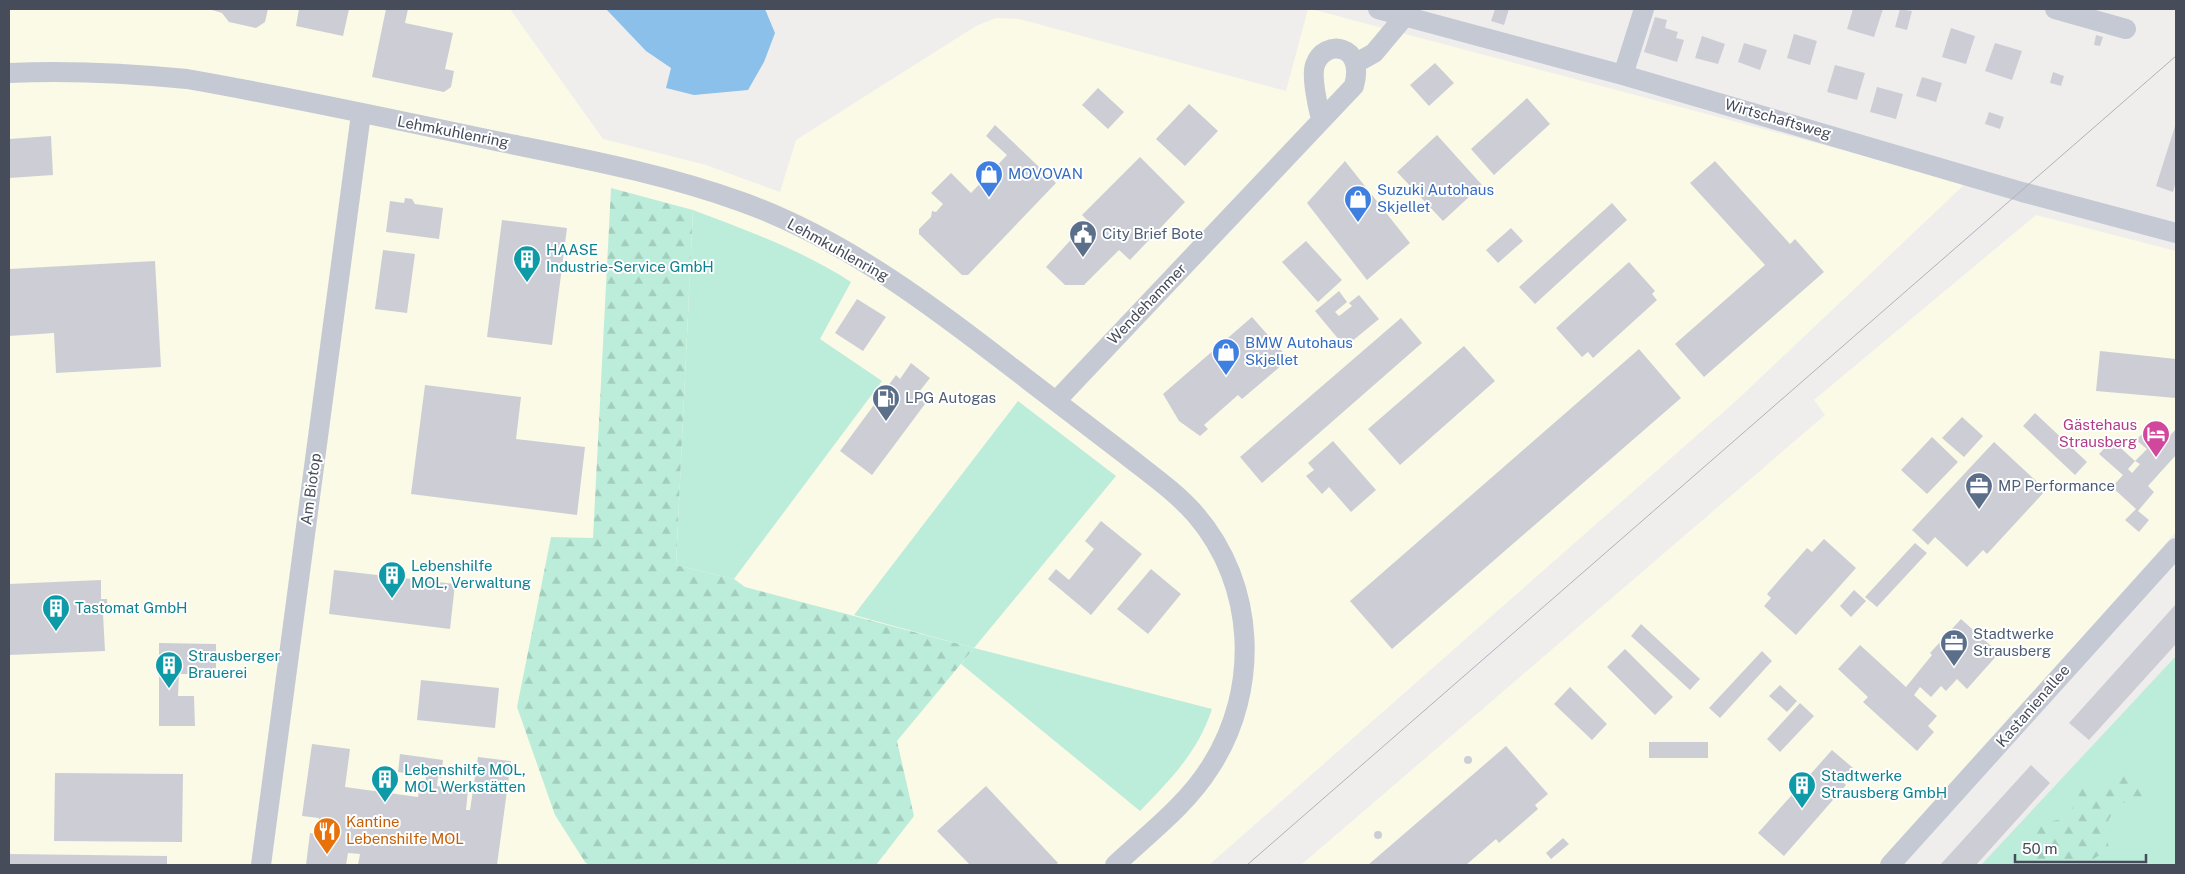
<svg xmlns="http://www.w3.org/2000/svg" width="2185" height="874" viewBox="0 0 2185 874" font-family="'Public Sans',sans-serif">
<style>
.commercial{fill:#fbfae6}
.green{fill:#bcedda}
.forest{fill:url(#forest-firs)}
.water{fill:#8ac0e9}
.building{fill:#cdced5}
.lines{fill:none;stroke-linecap:round;stroke-linejoin:round}
.minor{stroke:#c4c9d4;stroke-width:20}
.tram{stroke:#b0b1b8;stroke-width:1}
.labels{text-anchor:middle;stroke-width:4;stroke-linejoin:round;paint-order:stroke}
.street-label{font-size:15px;fill:#464c5a;stroke:#fff}
.shop-label{font-size:15px;fill:#366cbe;stroke:#fff;text-anchor:start}
.service-label{font-size:15px;fill:#4e5e75;stroke:#fff;text-anchor:start}
.culture-label{font-size:15px;fill:#0d838f;stroke:#fff;text-anchor:start}
.hotel-label{font-size:15px;fill:#b23c85;stroke:#fff;text-anchor:end}
.food-label{font-size:15px;fill:#c56008;stroke:#fff;text-anchor:start}
</style>
<defs>
<pattern id="forest-firs" width="22" height="20" patternUnits="userSpaceOnUse" patternTransform="scale(1.25)"><rect width="22" height="20" fill="#bcedda"/><path d="M5 1l3.5 6h-7zM16 11l3.5 6h-7z" fill="#a3cdbd"/></pattern>
</defs>
<rect width="100%" height="100%" fill="#f0eeed"/>
<path class="commercial" d="M9,9h501l93,130 103,26 74,27 16,-52 180,-114 20,-8 23,1 267,72 22,-82h3l655,174 -229,217 -528,465h-1200z
M2036,215l140,36v281l-298,333h-577l524,-450 -11,-15z"/>
<path class="green" d="M693,210c55,21 109,40 158,72l-31,57 62,42 -148,198 -58,-14z
M1018,401l98,75 -142,172 238,61c-14,43 -42,71 -72,102l-179,-147 13,-16 -120,-33z
M2176,656v209h-195z"/>
<path class="forest" d="M611,188l82,22 -17,355 58,14 11,8 229,61 -77,93 17,75 -38,49h-287l-4,-3 -30,-47 -38,-108 34,-170 42,1z
M2121,765l25,17v17l-29,5 -12,23 4,22 -25,16h-61l-2,-15 11,-8 9,-19 28,-5 10,-34 31,1z"/>
<path class="water" d="M606,9h159l10,24 -11,29 -16,28 -54,5 -28,-7 5,-20 -25,-17z"/>
<path class="building" d="M209,9h59l-3,13 -9,6 -27,-6 -7,-9z
M299,9h50l-6,27 -47,-10z
M386,9h22l-3,14 48,10 -8,36 9,2 -3,16 -7,5 -72,-15z
M1495,9h14l-5,16 -13,-4z
M1853,9h30l-9,28 -27,-8z
M1900,9l12,2 -5,19 -12,-3z
M1655,17l12,3 -2,8 13,4 -2,6 8,2 -7,22 -33,-10z
M1951,28l24,8 -9,28 -24,-7z
M1794,34l23,7 -7,24 -23,-7z
M2096,35l7,2 -3,9 -6,-1z
M1702,36l23,8 -7,20 -23,-6z
M1744,43l23,7 -7,20 -22,-8z
M1995,43l27,8 -10,29 -27,-9z
M1435,63l19,20 -25,23 -19,-21z
M1835,65l30,8 -8,27 -30,-8z
M2053,72l11,4 -3,10 -11,-3z
M1922,77l20,6 -6,19 -20,-6z
M1877,87l26,7 -7,25 -26,-7z
M1098,88l26,24 -16,17 -26,-24z
M1527,98l23,26 -56,51 -23,-26z
M1189,104l29,27 -33,35 -29,-27z
M1989,112l15,5 -4,12 -15,-5z
M2176,123v58l-3,11 -17,-6z
M995,125l61,58 -88,92h-6l-43,-41v-5l12,-12 1,-6 4,1 7,-8 -12,-11 20,-20 20,20 36,-38 -21,-19z
M1437,135l45,50 -39,36 -46,-49z
M51,136l2,39 -44,3v-39z
M1140,157l45,45 -55,58 -11,-10 -35,35h-19l-19,-18 42,-46 -6,-6z
M1345,161l65,82 -43,37 -60,-77z
M1715,161l75,83 5,-5 29,33 -120,105 -29,-33 90,-79 -75,-82z
M405,198l7,1 3,5 28,4 -4,31 -53,-7 4,-31 14,2z
M1612,203l15,17 -92,84 -16,-17z
M502,220l65,8 -15,117 -65,-8z
M1511,228l12,13 -25,22 -12,-13z
M1306,241l36,39 -24,22 -36,-40z
M383,250l32,4 -8,59 -32,-4z
M155,261l6,106 -105,6 -2,-40 -45,3v-67z
M1629,262l26,29 -3,3 5,6 -64,58 -5,-6 -6,5 -26,-29z
M1339,291l8,11 -12,10 4,4 13,-10 -3,-3 10,-8 20,24 -34,28 -30,-36z
M857,299l29,18 -23,34 -28,-18z
M1252,317l37,42 -47,40 -4,-4 -34,30 4,4 -8,7 -21,-15 -16,-27z
M1401,318l21,25 -160,140 -22,-26z
M1464,346l31,35 -95,84 -32,-36z
M1639,349l42,49 -289,251 -42,-48z
M2100,351l76,8v39l-80,-7z
M911,363l19,15 -11,14 9,8 -56,75 -32,-24 56,-76 4,4z
M425,385l96,12 -5,42 69,8 -8,68 -166,-21z
M2035,413l52,49 -12,13 -52,-49z
M1962,417l21,19 -19,21 -22,-19z
M2147,429l16,14 13,-14v26l-28,31 6,6 -16,19 11,9 -10,12 -14,-12 11,-11 -24,-22 11,-12 -24,-21 13,-14 23,21 -7,8 4,4 8,-9 -5,-3 12,-12 -11,-9z
M1932,437l26,25 -31,32 -26,-24z
M1333,441l43,49 -25,22 -22,-25 -7,7 -16,-18 8,-6 -6,-7z
M1994,442l52,48 -59,64 -4,-4 -16,17 -32,-30 -7,8 -16,-15z
M1101,521l41,33 -51,61 -43,-36 8,-10 13,11 25,-31 -9,-8z
M1824,539l32,29 -60,67 -32,-29 7,-8 -4,-4 40,-46 5,4z
M1915,543l12,10 -50,54 -12,-10z
M1151,569l30,25 -33,40 -31,-25z
M334,570l121,14 -5,45 -121,-15z
M101,580v19h6l1,15h-5l2,37 -96,4v-71z
M1854,590l12,11 -15,16 -11,-11z
M2176,604v40l-87,96 -20,-17z
M1961,619l38,34 -32,36 -10,-10 -11,12 -5,-5 -10,11 -11,-10 -6,8 23,21 -9,10 6,6 -17,19 -54,-49 5,-5 -30,-28 22,-24 46,42 26,-32 -2,-2z
M1641,624l59,55 -10,11 -59,-54z
M159,643l57,1v30h-37l-1,22h16l1,30h-36z
M1625,649l48,48 -18,18 -48,-48z
M1762,651l10,10 -52,57 -11,-10z
M421,680l78,8 -4,40 -78,-8z
M1780,685l17,16 -10,11 -18,-16z
M1570,687l37,37 -15,16 -38,-36z
M1800,703l14,13 -34,36 -13,-13z
M1649,742h59v16h-59z
M312,744l38,5 -5,38 73,10 2,-13h5l1,-8 -28,-4 2,-18 43,6 -2,18 -3,-1 -1,9 31,4 -2,20h4l8,-53 33,4 -14,104h-139l2,-11 -12,-1 -2,12h-40l4,-32 7,1 2,-16 -17,-2z
M1506,746l42,48 -13,11 3,4 -39,34 -3,-4 -30,26h-98z
M1832,750l21,18 -11,13 4,4 -62,71 -26,-23z
M1464 760a4 4 0 1 1 8 0a4 4 0 1 1-8 0Z
M2031,765l19,18 -74,82h-36z
M55,773l128,1 -1,68 -128,-1z
M986,786l72,77 -3,2h-85l-33,-34z
M1374 835a4 4 0 1 1 8 0a4 4 0 1 1-8 0Z
M1563,838l6,6 -18,15 -5,-6z
M9,854l158,2v9h-158z"/>
<g class="lines">
<path class="minor" d="M1378,9l245,66 399,117 154,41
M2055,9l71,20
M1356,63l18,-10 31,-37
M9,73c60,-3 118,0 178,6 103,18 206,40 309,62 83,17 166,32 246,61 106,38 198,110 286,178 33,25 65,50 98,75 24,19 50,37 70,60 60,70 64,174 15,251 -24,39 -63,68 -96,99
M1623,75l21,-66
M1056,401l298,-315c12,-42 -30,-48 -39,-21 -4,11 3,43 6,54
M261,865l100,-751
M1890,865l286,-317"/>
<path class="tram" d="M1247,865l929,-809"/>
</g>
<defs>
<g id="shop-pin" transform="scale(1.4375)"><path d="M0 17L-7.5 6A9.5 9.5 0 1 1 7.5 6Z" fill="#3f7fe0" stroke="#fff"/><path d="M-5-2.5h2.3a2.7 3.5 0 0 1 5.4 0H5L5.5 6h-11ZM-1.5-2.5h3a1.5 2.3 0 0 0-3 0Z" fill="#fff"/></g>
<g id="civic-pin" transform="scale(1.4375)"><path d="M0 17L-7.5 6A9.5 9.5 0 1 1 7.5 6Z" fill="#5c6f8a" stroke="#fff"/><path d="M-.6-6.5H3V-4.5H.6V-3L4-1V1h2V6H-6V1h2V-1L-.6-3ZM-1.2 2.5V6h2.4V2.5Z" fill="#fff"/></g>
<g id="building-pin" transform="scale(1.4375)"><path d="M0 17L-7.5 6A9.5 9.5 0 1 1 7.5 6Z" fill="#0f9aa8" stroke="#fff"/><path d="M-4-6H4V6H1V3H-1V6H-4ZM-2.5-4.3h1.7v1.8h-1.7ZM.8-4.3h1.7v1.8H.8ZM-2.5-1h1.7V.8h-1.7ZM.8-1h1.7V.8H.8Z" fill="#fff"/></g>
<g id="fuel-pin" transform="scale(1.4375)"><path d="M0 17L-7.5 6A9.5 9.5 0 1 1 7.5 6Z" fill="#5c6f8a" stroke="#fff"/><path d="M-5.5-6h7V0h2V4h1.3V-2.5L3-4.5l.8-.8L6-3V5H2.5V1h-1V6h-7ZM-4.2-4.7v3.2H.2V-4.7Z" fill="#fff"/></g>
<g id="hotel-pin" transform="scale(1.4375)"><path d="M0 17L-7.5 6A9.5 9.5 0 1 1 7.5 6Z" fill="#d1479c" stroke="#fff"/><path d="M-6-4.5h1.5V1H6V5H4.5V3h-9V5H-6ZM-4 0a1.8 1.8 0 1 1 3.6 0ZM.5 0V-2.5h3Q6-2.5 6 0Z" fill="#fff"/></g>
<g id="office-pin" transform="scale(1.4375)"><path d="M0 17L-7.5 6A9.5 9.5 0 1 1 7.5 6Z" fill="#5c6f8a" stroke="#fff"/><path d="M-6-3h4V-5.5h4V-3h4V5H-6ZM-1-4.5V-3h2v-1.5ZM-6 0V1H6V0Z" fill="#fff"/></g>
<g id="restaurant-pin" transform="scale(1.4375)"><path d="M0 17L-7.5 6A9.5 9.5 0 1 1 7.5 6Z" fill="#e8710a" stroke="#fff"/><path d="M-5-6h1v4h1v-4h1v4h1v-4h1v5L-1.5 .5V6h-2V.5L-5-1ZM5-6V6H3V1.5H1.5Q1.5-4 5-6Z" fill="#fff"/></g>
</defs>
<g fill-rule="evenodd">
<use href="#shop-pin" x="989" y="174"/>
<use href="#shop-pin" x="1358" y="199"/>
<use href="#civic-pin" x="1083" y="234"/>
<use href="#building-pin" x="527" y="259"/>
<use href="#shop-pin" x="1226" y="352"/>
<use href="#fuel-pin" x="886" y="398"/>
<use href="#hotel-pin" x="2156" y="434"/>
<use href="#office-pin" x="1979" y="486"/>
<use href="#building-pin" x="392" y="575"/>
<use href="#building-pin" x="56" y="608"/>
<use href="#office-pin" x="1954" y="643"/>
<use href="#building-pin" x="169" y="665"/>
<use href="#building-pin" x="385" y="779"/>
<use href="#building-pin" x="1802" y="785"/>
<use href="#restaurant-pin" x="327" y="831"/>
</g>
<g class="labels">
<g class="street-label">
<text transform="translate(1778 119) rotate(16)" y="5">Wirtschaftsweg</text>
<text transform="translate(453 132) rotate(11)" y="5">Lehmkuhlenring</text>
<text transform="translate(838 250) rotate(29)" y="5">Lehmkuhlenring</text>
<text transform="translate(1147 304) rotate(-46)" y="5">Wendehammer</text>
<text transform="translate(311 489) rotate(-82)" y="5">Am Biotop</text>
<text transform="translate(2033 706) rotate(-49)" y="5">Kastanienallee</text>
</g>
<g class="shop-label">
<text x="1008" y="179">MOVOVAN</text>
<text x="1377" y="195">Suzuki Autohaus<tspan x="1377" dy="17">Skjellet</tspan></text>
<text x="1245" y="348">BMW Autohaus<tspan x="1245" dy="17">Skjellet</tspan></text>
</g>
<g class="service-label">
<text x="1102" y="239">City Brief Bote</text>
<text x="905" y="403">LPG Autogas</text>
<text x="1998" y="491">MP Performance</text>
<text x="1973" y="639">Stadtwerke<tspan x="1973" dy="17">Strausberg</tspan></text>
</g>
<g class="culture-label">
<text x="546" y="255">HAASE<tspan x="546" dy="17">Industrie-Service GmbH</tspan></text>
<text x="411" y="571">Lebenshilfe<tspan x="411" dy="17">MOL, Verwaltung</tspan></text>
<text x="75" y="613">Tastomat GmbH</text>
<text x="188" y="661">Strausberger<tspan x="188" dy="17">Brauerei</tspan></text>
<text x="404" y="775">Lebenshilfe MOL,<tspan x="404" dy="17">MOL Werkstätten</tspan></text>
<text x="1821" y="781">Stadtwerke<tspan x="1821" dy="17">Strausberg GmbH</tspan></text>
</g>
<g class="hotel-label">
<text x="2137" y="430">Gästehaus<tspan x="2137" dy="17">Strausberg</tspan></text>
</g>
<g class="food-label">
<text x="346" y="827">Kantine<tspan x="346" dy="17">Lebenshilfe MOL</tspan></text>
</g>
</g>
<rect width="2185" height="874" fill="none" stroke="#464c5a" stroke-width="20"/>
<path d="M2015 854v8h131v-8" fill="none" stroke="#464c5a" stroke-width="2.5"/>
<text x="2022" y="854" font-size="15" fill="#464c5a" stroke="#ffffff" stroke-width="4" paint-order="stroke">50 m</text>
</svg>
